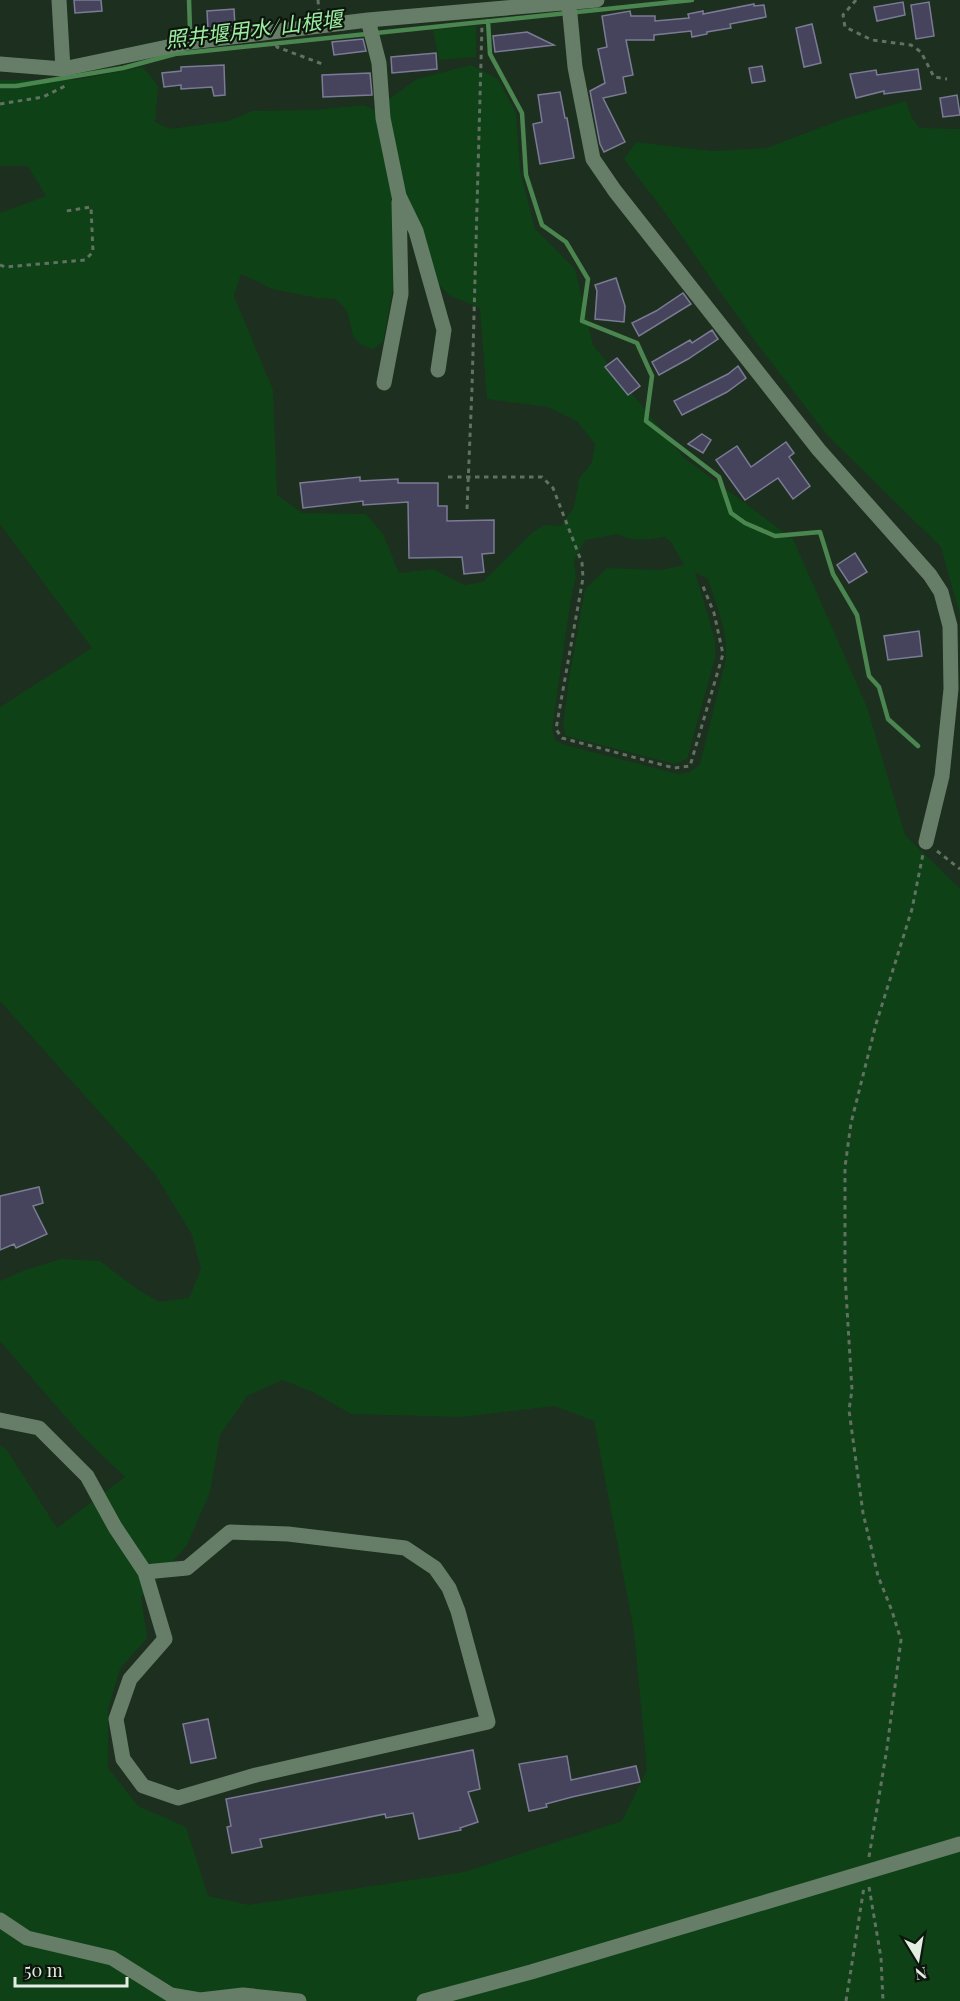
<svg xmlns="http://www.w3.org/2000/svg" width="960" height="2001" viewBox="0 0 960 2001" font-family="'Playfair Display','Noto Sans JP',serif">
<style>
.green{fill:#0f4117;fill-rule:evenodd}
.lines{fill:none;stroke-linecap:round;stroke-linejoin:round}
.stream{stroke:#4b8550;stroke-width:4.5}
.building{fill:#45445c;stroke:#7c7b96;stroke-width:1.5}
.path{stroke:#617162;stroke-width:3;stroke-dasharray:4.5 4.5;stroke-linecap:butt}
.minor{stroke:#667e67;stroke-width:15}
.labels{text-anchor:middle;stroke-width:4.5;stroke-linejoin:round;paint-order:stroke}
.water-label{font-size:21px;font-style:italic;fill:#9ceda1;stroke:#0d150d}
</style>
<rect width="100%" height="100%" fill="#1d2f1e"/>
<path class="green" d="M476,26v31l-37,3 -6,-30z
M471,65l27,14 18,34 4,57 15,59 40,40 18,76 90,112 110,82 74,168 38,128 55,54v1112h-960v-555l6,3 51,79 68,-51 -42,-40 -83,-96v-60l25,-11 36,-11 39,2 37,28 22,13 30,-4 12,-29 -9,-34 -37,-61 -155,-173v-294l92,-59 -92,-124v-311l46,-17 -18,-30h-28v-86h76l67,-13 15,19 -3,36 15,7 59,-8 23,-10 62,-1 50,-5 10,5 43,-31zM408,225l27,55 14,15 31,13 7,91 61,8 29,14 18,23 -3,18 -13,17 -5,28 -13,19 -16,-1 -12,7 -50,50 -19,3 -31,-16 -34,4 -16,-39 -17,-20 -64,-1 -25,-18 -4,-105 -39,-94 7,-22 32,15 44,9 18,1c5,4 11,9 13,15 6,20 1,28 25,35l10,-7 11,-59zM618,534c16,9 30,5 47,3l6,5 13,23 -23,5 -54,-2 -22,21 -16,90 -6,47 3,10 109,28 12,-5 28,-101v-18l-20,-68 13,7c8,26 20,52 18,80l-26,105 -10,8 -12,2 -113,-29 -10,-5 -3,-11 19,-131 5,-21 -2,-16 11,-21zM282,1380l31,12 38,22 110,3 93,-11 40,15 40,210 13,139 -25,51 -158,51 -215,33 -41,-9 -22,-69 -48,-21 -30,-38v-59l12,-40 27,-31 -6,-41 46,-52 23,-53 10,-57 27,-39z
M906,101l6,17 8,10 40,1v486l-19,-68 -114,-112 -75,-98 -88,-126 -40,-52 12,-17 76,9 55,-3 76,-29z"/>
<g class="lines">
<path class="stream" d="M189,0l1,30
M488,21l2,33 32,59 4,62 16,50 24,17 22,37 -6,42 55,22 15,33 -6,45 73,56 12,36 14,10 30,13 45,-4 13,42 24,41 12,61 10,11 9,32 30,27
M0,86h16l107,-18 52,-14 517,-54"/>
</g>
<path class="building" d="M74,0h27l1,11 -27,2z
M903,2l2,13 -28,6 -3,-14z
M929,2l5,34 -18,3 -5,-34z
M754,4v2l10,-1 2,12 -36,7 1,4 -24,4v2l-15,3 -1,-6 -37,4v5h-28l7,35 -10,2 3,16 -23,5 22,44 -21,10 -4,-8 -10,-53 15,-8 -7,-34 9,-2 -5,-31 28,-5 1,5h24v5l34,-3 -1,-4 15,-3v3z
M234,9l1,17 -27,3 -1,-18z
M812,24l9,39 -17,4 -8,-39z
M527,32l27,13 -59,7 -2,-16z
M363,39l3,12 -32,4 -2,-13z
M436,53l1,16 -45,4 -1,-16z
M224,65l1,30 -11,1 -2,-9 -31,2v-4l-17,2 -2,-14 19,-2v-4z
M762,66l3,15 -13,2 -3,-15z
M918,69l3,20 -37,5v-3l-28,7 -6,-24 26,-4 1,5z
M370,73l2,22 -49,2 -1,-22z
M560,92l5,26h2l7,40 -34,6 -7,-40 9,-2 -4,-27z
M957,95l3,20 -17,2 -3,-19z
M616,278l9,28 -1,16 -29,-3 2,-28 -2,-6z
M683,293l8,11 -52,32 -7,-13 24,-12z
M712,330l6,9 -30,20 -29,16 -7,-13 38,-22 2,3z
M617,358l23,28 -12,9 -23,-28z
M738,366l8,12 -19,14 -45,23 -8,-14 54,-27z
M702,434l9,6 -8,13 -15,-9z
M786,442l8,11 -5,4 21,29 -17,13 -15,-21 -33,22 -29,-40 21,-14 14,21z
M360,477v4l38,-2v4h40v23h9v15l47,-1v33l-12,1 2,18 -20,2 -2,-17 -53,1 -1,-56 -45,3v-4l-60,7 -3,-25z
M855,553l12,19 -18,11 -12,-18z
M919,631l3,25 -34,4 -4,-24z
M39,1187l4,16 -10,3 14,28 -31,14 -2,-4 -14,6v-54z
M208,1719l8,39 -25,5 -8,-39z
M473,1750l7,39 -12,3 10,30 -18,6 1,2 -42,9 -6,-26 -27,5 -1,-4 -125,25 2,8 -30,6 -5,-26 4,-1 -5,-27z
M567,1756l4,24 65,-14 4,16 -68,15 -26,7 1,3 -18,4 -10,-47z"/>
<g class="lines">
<path class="path" d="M318,0l1,12
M856,0l-13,15 2,12 27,13 39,5 10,7 13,25 13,2
M276,45l1,2 48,18
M0,104l43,-7 22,-11v-2
M0,265l5,2 80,-7 8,-8 -2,-45 -25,4
M448,477h94l11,11 29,75 1,15 -27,151 6,9 112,30 16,-2 33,-112 -9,-41 -12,-29
M467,509l5,-121 10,-363
M937,851l23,18
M869,1857l18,-109 14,-108 -9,-29 -14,-35 -15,-63 -14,-103 3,-20 -7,-114v-109l6,-44 25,-99 36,-115 11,-55
M869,1887l12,71 2,43
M846,2001l18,-114"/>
<path class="minor" d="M59,0l4,69
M569,4l6,63 18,92 22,32 204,259 111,125 11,17 9,34 1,63 -9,87 -16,66
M368,20l11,43 4,55 16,78 17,35 28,99 -6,40
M0,64l63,5 128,-27 177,-22 229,-20
M384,383l17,-89 -2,-92
M0,1420l39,8 48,48 28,51 30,45 20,67 -35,40 -14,40 7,40 20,27 35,12 78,-23 232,-53 -30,-111 -9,-23 -14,-20 -30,-20 -117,-14 -58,-2 -43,36 -42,4
M0,1920l27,18 85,20 59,37 29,5 43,-5 56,6
M424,2001l107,-29 429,-128"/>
</g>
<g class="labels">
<g class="water-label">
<text transform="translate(254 30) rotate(-7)" y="7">照井堰用水/山根堰</text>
</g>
</g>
<g transform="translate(918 1959) rotate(169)" stroke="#0d150d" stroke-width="4.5" paint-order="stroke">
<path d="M0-4.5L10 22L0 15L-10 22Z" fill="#e2eee2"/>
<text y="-9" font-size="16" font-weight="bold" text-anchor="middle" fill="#e2eee2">N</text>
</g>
<path d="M15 1977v9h112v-9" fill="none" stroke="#e2eee2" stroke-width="3"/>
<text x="24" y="1977" font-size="18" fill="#e2eee2" stroke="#0d150d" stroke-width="4.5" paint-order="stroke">50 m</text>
</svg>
